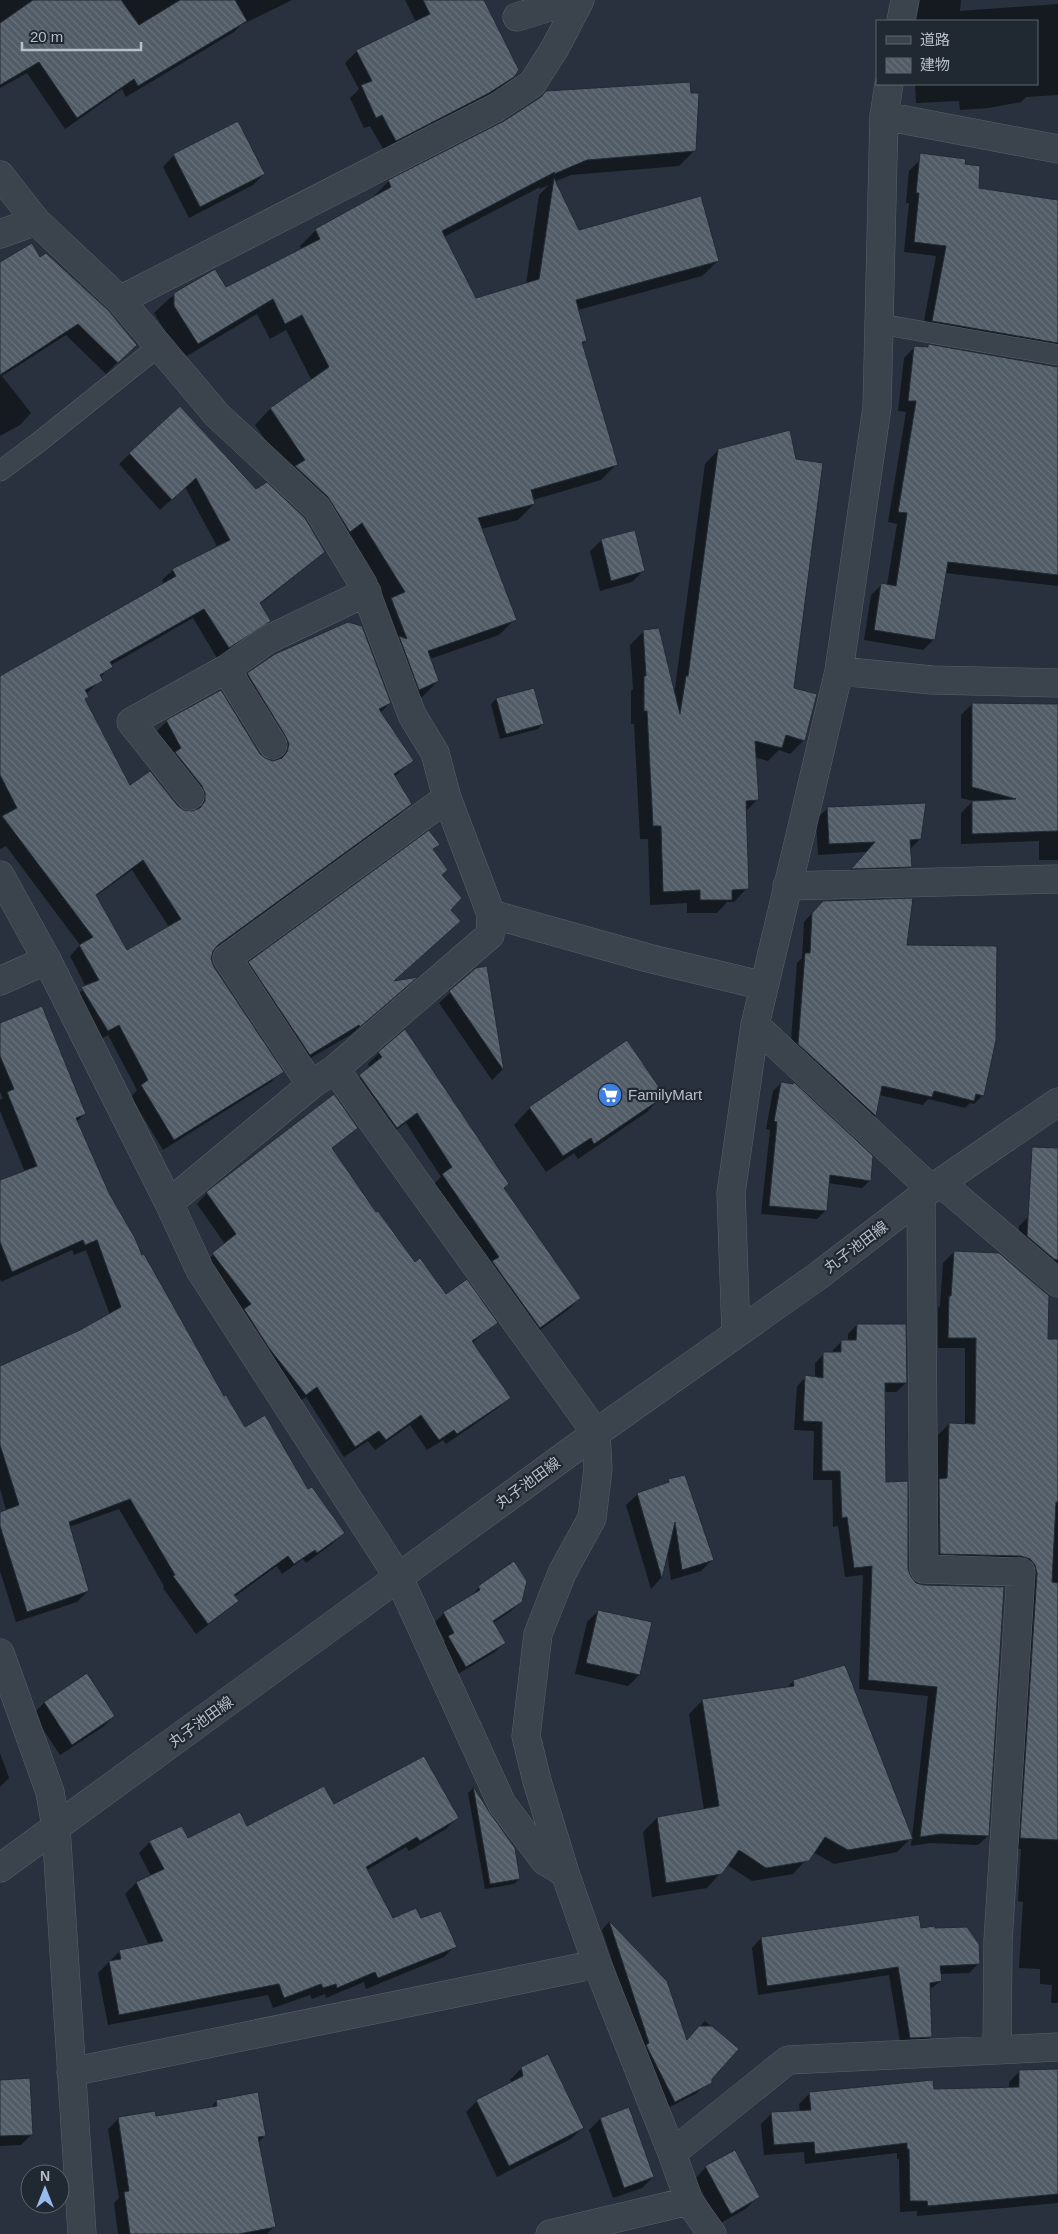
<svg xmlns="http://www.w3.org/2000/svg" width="1058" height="2234" viewBox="0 0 1058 2234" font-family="Helvetica,'Noto Sans JP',sans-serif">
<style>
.shadow{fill:#0007;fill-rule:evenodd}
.building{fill:url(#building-back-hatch);stroke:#222a34;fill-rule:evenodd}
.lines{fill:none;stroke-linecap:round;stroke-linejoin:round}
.service-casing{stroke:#59616b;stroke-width:21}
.minor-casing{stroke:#59616b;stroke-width:29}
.tertiary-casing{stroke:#59616b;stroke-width:29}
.service{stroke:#3b434d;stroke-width:20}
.minor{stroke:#3b434d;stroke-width:28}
.tertiary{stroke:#3b434d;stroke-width:28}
.labels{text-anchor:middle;stroke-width:4.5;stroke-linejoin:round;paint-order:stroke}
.poi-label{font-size:15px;fill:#b8bec8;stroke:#202832;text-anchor:start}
.street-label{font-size:15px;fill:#b8bec8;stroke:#202832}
</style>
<defs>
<pattern id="building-back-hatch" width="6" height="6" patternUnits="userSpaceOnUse" patternTransform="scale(1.25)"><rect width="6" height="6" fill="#515c67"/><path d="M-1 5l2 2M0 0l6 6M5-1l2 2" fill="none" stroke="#68727b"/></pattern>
</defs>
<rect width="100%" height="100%" fill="#28313d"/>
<path class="shadow" d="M0,0h292l-51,25 -7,7 -108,65 -4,-8 -57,40 -38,-56 -27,15z
M405,0h78l30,76 -12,13 -25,16 -91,47 -15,-26 -6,2 -14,-30 9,-9 -14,-26 12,-12 59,-29z
M901,0h60l-1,11 98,-7v91l-32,2 -5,5 -32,6 -29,2 -1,-9 -43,2 -1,-19h122v-63h-131z
M505,122l190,28 -16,16 -108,9 -17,7 25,50 139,29 -16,15 -124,34 8,31 -5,4 36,119 -16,16 -68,20 1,4 -16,16 -37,9 34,90 -16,16 -69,24 8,22 -16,16 -18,8 -28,-90 10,-11 -40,-66 -57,-64 -34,-49 15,-16 42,-28 -26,-51 -16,9 -13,-25 -75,45 -28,-46 16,-15 45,-27 11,18 76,-39 -2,-4 16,-16 57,-33 16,-16zM549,185l-10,10 -13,89 -51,15 -31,-62 96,-50 -1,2z
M174,155l90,19 -11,11 -64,33 -26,-51z
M920,160l57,29 81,12v163l-136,-32 14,-76 -32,-4 5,-49h-3l3,-32z
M39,259l96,85 -29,30 -40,-39 -64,41 29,37 -11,12 -20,11v-173z
M929,346l129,21v219l-113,-13 -12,67 -10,10 -59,-10 7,-45 11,-11 5,1 10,-61 -9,-2 18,-110 -8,-1 6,-53 10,-10h12z
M180,408l75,82 69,62 -65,53 10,16 -11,11 -41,26 -24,-40 -82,47 -10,12v3l-15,14 1,3 -3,3 46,87 54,25h10l1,-8 -39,-72 11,-11 53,-29 39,62 6,6 12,1 1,-6 -41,-70 11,-11 142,29 -10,10 32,48 -18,16 16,27 -11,11 -187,136 -2,8 3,8 69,105 -11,10 -108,68 -32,-53 6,-7 -29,-55 -11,6 -25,-42 14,-12 -16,-31 10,-11 -74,-99 -6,3v-153l164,-112 -2,-4 11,-10 45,-22 -33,-61 -25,23 -41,-46zM132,870l37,57 -42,25 -31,-56z
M718,450l75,239 11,51 -14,14 -11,-4 -11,11 -14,-4 3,43 -12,12 2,76 -13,14h-7l-10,11h-30v-10l-37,2 -2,-66h-8l-6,-115h-3v-33l2,-2 -3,-44 14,-14 29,59 2,-2 30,-224z
M602,540l41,31 -11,11 -32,9 -10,-40z
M496,699l47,24 -5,6 -38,10 -9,-35z
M972,704l86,1v155h-19v-19l-78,3v-31l12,-12 -12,-3v-83z
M828,808l92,31 -11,11 1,17 -11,11 -57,1 24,-27 -48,3 -2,-36z
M438,845l-5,5 14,20 -6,6 -49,106 14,5 -56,48 -50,29 -61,-91 10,-10z
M814,911l91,35 77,150 -8,8 -4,-1 -5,5 -37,-9 -5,6 -44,-10 -4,21 -8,8 -77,-71 7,-90 5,-5 2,-36z
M486,968l16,102 -10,10 -53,-77 37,-34z
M0,1025l85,89 -9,8 33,73 33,62 82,140 20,31 64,63 35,42 -11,11 -26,19 -3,-4 -21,15 -5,-8 -43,31 3,3 -11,11 -30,23 -33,-46 1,-2 -45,-77 -50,18 19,64 -11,11 -61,20 -16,-51v-58l6,-3 -6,-21v-121l81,-37 29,-16 -24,-65 -12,5 -2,-5 -71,32 -1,-3v-98l25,-9 -25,-61v-11l3,-2 -3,-6z
M405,1031l98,158 77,109 -11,11 -40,29 -97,-152 9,-9 -35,-54 -21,15 -36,-51 21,-19 -2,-4 11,-11z
M626,1042l37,53 -16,17 -69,47 -4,-6 -28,19 -32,-47 16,-17z
M781,1083l89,97 -8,8 -34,-5 -3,28 -8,8 -56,-5 9,-84 -4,-1 7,-38z
M356,1127l-25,22 45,65 38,49 32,32 50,28 -24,20 37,55 -11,10 -52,36 -3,-4 -16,10 -17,-25 -35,25 -7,-9 -24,16 -38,-60 -12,8 -92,-140 23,-21 -28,-40 10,-11z
M1029,1216l29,3v52l-40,-24 1,-21z
M954,1252l93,88h11v663h-7l1,-18 -12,-1v-15l-21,-1 4,-66 -5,-1 3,-52 -11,-1 16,-264 -97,-20 8,-81 1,-48 11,-11 16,1v-77h-27v-40l2,-2 3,-43z
M857,1325l49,58 -10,9h-12l1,92 22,85 81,267 -10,9 -48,-2 -19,3 17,-150 -69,-7 4,-114 -18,2 -7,-51 -5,1 -1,-47h-19l1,-49 -20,-1 3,-44 9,-9 9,1v-15l9,-9h9v-4l9,-9h6v-7z
M669,1480l43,80 -11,11 -30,9 -4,-28 -6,26 -10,11 -25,-84 12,-11 26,-9z
M479,1587l42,14 -10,10 -18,12 11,20 -9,9 -39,23 -16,-29 5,-5 -10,-19 9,-9 27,-16z
M598,1611l41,64 -11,11 -53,-12 12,-52z
M87,1674l27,42 -11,11 -43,28 -27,-41 11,-11z
M794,1681l117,157 -14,14 -63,12 -21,-12 -20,22 -41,7 -25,-16 -20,23 -55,9 -9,-65 14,-14 47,-8 -15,-96 14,-14 83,-12z
M0,1753l9,25 -9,9z
M473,1788l42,63 4,28 -5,5 -29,5 -17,-96z
M333,1806l124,12 -11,11 -37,22 -3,-4 -39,23 26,50h28l34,26 -11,11 -78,32 -2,-7 -38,16 -1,-4 -13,5 -2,-4 -37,13 -5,-13 -160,30 -10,-52 22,-22 29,-6 -24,-51 11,-11 15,-7 -12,-23 11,-11 38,-3z
M609,1922l57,60 20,60 19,-21 32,28 -40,44 -31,16 -24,-59 -40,-120z
M920,1930l59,33 -10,10 -29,1 1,7 -12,9 2,47 -10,9 -20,1 -12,-72 -131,20 -6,-47 9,-10z
M522,2068l60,60 -11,11 -74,38 -31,-65 11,-11 34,-18 -1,-3z
M1058,2070v133l-141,13v-5l-17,1 -1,-53h-2v-6l-92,11 -1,-12 -40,3 -3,-31 11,-11 28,-1 -1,-8 11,-11 199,-5v-6l11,-11z
M0,2081l32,53 -11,11 -21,1z
M217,2101l48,35 -7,6 16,84 -7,8h-149l-4,-31 5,-5 -11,-69 11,-11 36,-1 54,-8z
M629,2108l24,69 -11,11 -29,10 -24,-68 11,-11z
M706,2167l52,29 -11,12 -28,16 -24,-45z"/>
<path class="building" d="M33,0h88l18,25 41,-25h55l12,21 -109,65 -4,-7 -57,39 -38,-56 -39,23v-62z
M423,0h61l35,70 -5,7 -25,16 -93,48 -14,-26 -6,3 -15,-33 11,-4 -16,-31 74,-36z
M690,82l1,11h8l-3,58 -109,9 -33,14 1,-2 -113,59 34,67 63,-19 15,-101 25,52 122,-34 18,65 -143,39 11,41 -5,1 36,123 -87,25 4,14 -57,14 39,102 -89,31 11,30 -20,9 -20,-54 8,3 -16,-41 14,-6 -43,-69 -12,9 -22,-35 -33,-31 10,-6 -35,-52 59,-41 -27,-52 -17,9 -12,-25 -75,45 -24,-38v-13l41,-24 11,18 94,-48 -5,-10 76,-42 -3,-7 116,-59 37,-24 5,-6z
M238,121l27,53 -65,33 -27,-53z
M920,153l46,6 -1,5 15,2 -1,22 79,12v143l-126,-22 14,-75 -32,-4 5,-49h-3z
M32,243l8,14 6,-4 63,58 28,34 -19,18 -40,-39 -78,51v-113z
M928,344l130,23v208l-110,-13 -13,78 -61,-10 7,-47 15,3 11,-73 -9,-1 18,-111h-8l6,-55 14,1z
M180,406l76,83 11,-7 38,36 20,34 -65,51 11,18 -42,27 -25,-39 -94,53 3,5 -13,8 3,6 -18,9 4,7 -4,2 45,86 20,-14 28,35 6,4 8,1 8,-3 5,-7v-8l-3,-7 -27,-34 6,-4 -15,-28 55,-30 39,64 5,4 8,3 9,-3 5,-6 2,-8 -3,-7 -39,-64 28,-19 73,-32 14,4 29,77 -12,6 35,52 -20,13 18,30 -194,141 -5,6 -2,8 3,8 70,105 -110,68 -33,-55 7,-5 -29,-55 -11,6 -27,-44 18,-7 -20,-35 14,-8 -91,-121 15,-8 -17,-33v-99l176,-100 -4,-7 58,-29 -34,-62 -24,22 -43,-47zM143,860l38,59 -54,31 -31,-55z
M790,430l6,29 27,4 -29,225 23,6 -12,47 -19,-6 -4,13 -27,-7 4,59 -13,1 3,88 -17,1v10h-32v-10l-37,2 -2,-66h-8l-6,-115h-3v-35h2l-3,-46 16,-2 21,86 6,-38h2l30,-227z
M635,530l10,41 -34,10 -10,-42z
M534,688l10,36 -38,10 -10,-36z
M972,703l86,1v127l-86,3v-33l44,-2 -44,-12z
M926,803l-5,36 -11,1 2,27 -61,2 24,-27 -46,2 -2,-37z
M429,830l11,15 -7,4 15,21 -6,5 20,23 -11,12 10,11 -67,60 24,-4 -58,50 -1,-2 -49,30 -62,-93z
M913,898l-6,47 90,1 -1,94 -12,56 -8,-2 -2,7 -40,-10 -2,6 -50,-11 -6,30 -78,-72 7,-91h5l2,-40 11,-12z
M487,966l17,105 -55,-80 27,-23z
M42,1006l44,108 -10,4 34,77 25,43 7,17 2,-1 80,142 2,-1 19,32 20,-12 43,74 4,-2 33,46 -28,20 -2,-3 -21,14 -6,-8 -54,39 5,6 -31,23 -35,-48 2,-1 -45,-76 -61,23 20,69 -62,21 -27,-86v-14l19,-7 -19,-60v-79l80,-36 41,-23 -24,-67 -12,5 -2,-5 -71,32 -12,-30v-62l37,-14 -30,-74 7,-3 -14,-33v-33z
M405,1029l104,155 -5,4 77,110 -41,30 -48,-67 7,-4 -57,-83 10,-7 -35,-54 -20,15 -38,-53 23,-18 -4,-5z
M627,1040l38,56 -71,48 -3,-6 -28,18 -34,-49z
M781,1082l12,2 1,-2 79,74 -2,25 -41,-6 -3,36 -58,-5 8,-84 -3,-1z
M334,1094l24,34 -26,20 44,64 2,-1 37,51 5,-4 26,36 21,-15 31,44 -26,18 39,57 -54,36 -3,-4 -15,10 -18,-25 -35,25 -7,-9 -24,16 -38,-60 -11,8 -37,-47 -25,-39 7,-5 -39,-51 24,-19 -30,-42z
M1032,1147l26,1v112l-4,-1 -27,-23z
M954,1251l45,2 50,43 -1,43h10v163h-2l-4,80 6,1v257l-38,-2 17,-265 -2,-8 -5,-6 -9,-3 -81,-2 -1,-75 8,-1 2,-55 26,1 1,-86h-28l1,-42h2z
M857,1324h49l1,59h-22l1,99 22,-1v88l3,8 5,6 8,2 80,2 -15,249 -49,-2 -20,3 17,-150 -69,-7 4,-114 -18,2 -7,-51 -5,1 -2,-47h-18v-49l-19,-1 2,-46 18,3v-26h18v-12h15z
M685,1475l29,85 -32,10 -7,-48 -13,57 -25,-86 32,-11 -1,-3z
M514,1561l13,20 -5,21 -29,19 13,22 -40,24 -18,-31 6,-3 -11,-21 37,-22 -2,-4z
M598,1610l54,12 -12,53 -54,-12z
M845,1665l68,174 -65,11 -23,-13 -16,24 -43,7 -27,-18 -17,24 -56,9 -9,-66 62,-11 -17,-107 92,-13 -1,-6z
M87,1673l28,43 -43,29 -28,-43z
M424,1756l35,62 -39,23 -3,-4 -51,30 27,51 23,-10 5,10 20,-7 16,36 -79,31 -3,-6 -38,16 -1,-4 -13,4 -2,-4 -37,14 -5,-14 -160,31 -10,-54 12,-2 -2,-9 44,-9 -27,-59 28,-13 -15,-28 33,-15 6,12 52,-26 7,14 77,-40 10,18z
M473,1786l17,27 25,35 5,31 -30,5z
M919,1915l2,13 14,-2v2l32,-1 12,17 1,20 -40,2 2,15 -12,2 2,54 -22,1 -12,-71 -131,19 -6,-49z
M609,1921l58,60 20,59 12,-14h13l27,23 -27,30v4l-37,19 -29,-57 3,-2z
M548,2054l36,74 -75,38 -33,-66 47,-24 -2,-9z
M1058,2069v125l-130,12 -1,-5h-17l-1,-52h-2v-6l-92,11 -1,-12 -40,3 -3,-33 40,-2 -2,-18 124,-12 1,9 85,-2v-17z
M30,2078l3,57 -33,1v-56z
M258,2092l8,44 -8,1 18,90 -37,7h-109l-6,-42 5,-1 -11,-74 37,-6 1,5 61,-10 -1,-6z
M629,2107l25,70 -30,11 -24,-70z
M735,2150l25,47 -29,17 -26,-48z"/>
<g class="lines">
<g class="service-casing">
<path id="service" d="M880,324l178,31
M0,471l39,-29 120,-96"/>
</g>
<g class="minor-casing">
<path id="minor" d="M517,17l56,-17
M901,21l4,-21
M884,116l174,33
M0,175l36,46 84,79 97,115 100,93 46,76 49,131 23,38 12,45 44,116 -1,21 -155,134 -24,16 -142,118
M0,234l36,-13
M120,300l377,-193 35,-23 23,-36 25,-48
M226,669l47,76
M839,671l93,9 126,3
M190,796l-59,-74 95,-53 41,-29 100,-48
M0,875l47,85 122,243 31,67 199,308 103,226 43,57 20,12
M787,886l271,-7
M491,914l157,44 116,28
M0,981l47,-21
M755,1025l176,164
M335,1069l261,364 2,36 -6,49 -30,55 -24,61 -12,102 11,45 28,92 32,91 75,189 17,48 23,33
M311,1085l-84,-127 220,-160
M942,1184l116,99
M921,1197l3,372 97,3 -23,369 -1,108
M736,1332l-5,-139 24,-168 84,-354 38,-264 7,-291 5,-32
M71,2072l526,-108
M672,2153l116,-93 270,-13
M550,2234l139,-33"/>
</g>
<g class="tertiary-casing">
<path id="tertiary" d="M0,1653l50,139 6,35 26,407
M0,1868l596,-435 222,-157 113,-87 127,-87"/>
</g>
<use href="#service" class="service"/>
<use href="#minor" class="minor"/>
<use href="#tertiary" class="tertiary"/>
</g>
<defs>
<g id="supermarket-disc" transform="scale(1.25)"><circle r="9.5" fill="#3f7fe0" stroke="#202832"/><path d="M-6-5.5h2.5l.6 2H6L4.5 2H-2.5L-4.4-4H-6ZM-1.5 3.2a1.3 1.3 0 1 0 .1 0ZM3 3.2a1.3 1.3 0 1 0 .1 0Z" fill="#fff"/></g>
</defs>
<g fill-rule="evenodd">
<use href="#supermarket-disc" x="610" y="1095"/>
</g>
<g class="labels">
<g class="poi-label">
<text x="628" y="1100">FamilyMart</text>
</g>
<g class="street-label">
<text transform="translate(856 1247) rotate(-37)" y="5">丸子池田線</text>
<text transform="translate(528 1483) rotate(-36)" y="5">丸子池田線</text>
<text transform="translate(201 1722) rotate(-36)" y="5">丸子池田線</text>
</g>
</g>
<rect x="876" y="20" width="162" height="65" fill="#202832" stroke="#5d646e"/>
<rect x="886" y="36" width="25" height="8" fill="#3b434d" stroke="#5d646e"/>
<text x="920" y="45" font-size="15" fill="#b8bec8">道路</text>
<rect x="886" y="58" width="25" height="15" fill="url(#building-back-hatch)" stroke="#5d646e"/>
<text x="920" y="70" font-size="15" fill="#b8bec8">建物</text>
<g transform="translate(45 2189)"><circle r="24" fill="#202832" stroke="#5d646e"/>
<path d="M0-4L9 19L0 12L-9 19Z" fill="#97bbed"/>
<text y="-8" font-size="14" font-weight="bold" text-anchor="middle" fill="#b8bec8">N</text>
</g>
<path d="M22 42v8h119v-8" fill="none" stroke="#b8bec8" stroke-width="2.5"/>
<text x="30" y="42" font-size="15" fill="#b8bec8" stroke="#202832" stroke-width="4" paint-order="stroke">20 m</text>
</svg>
